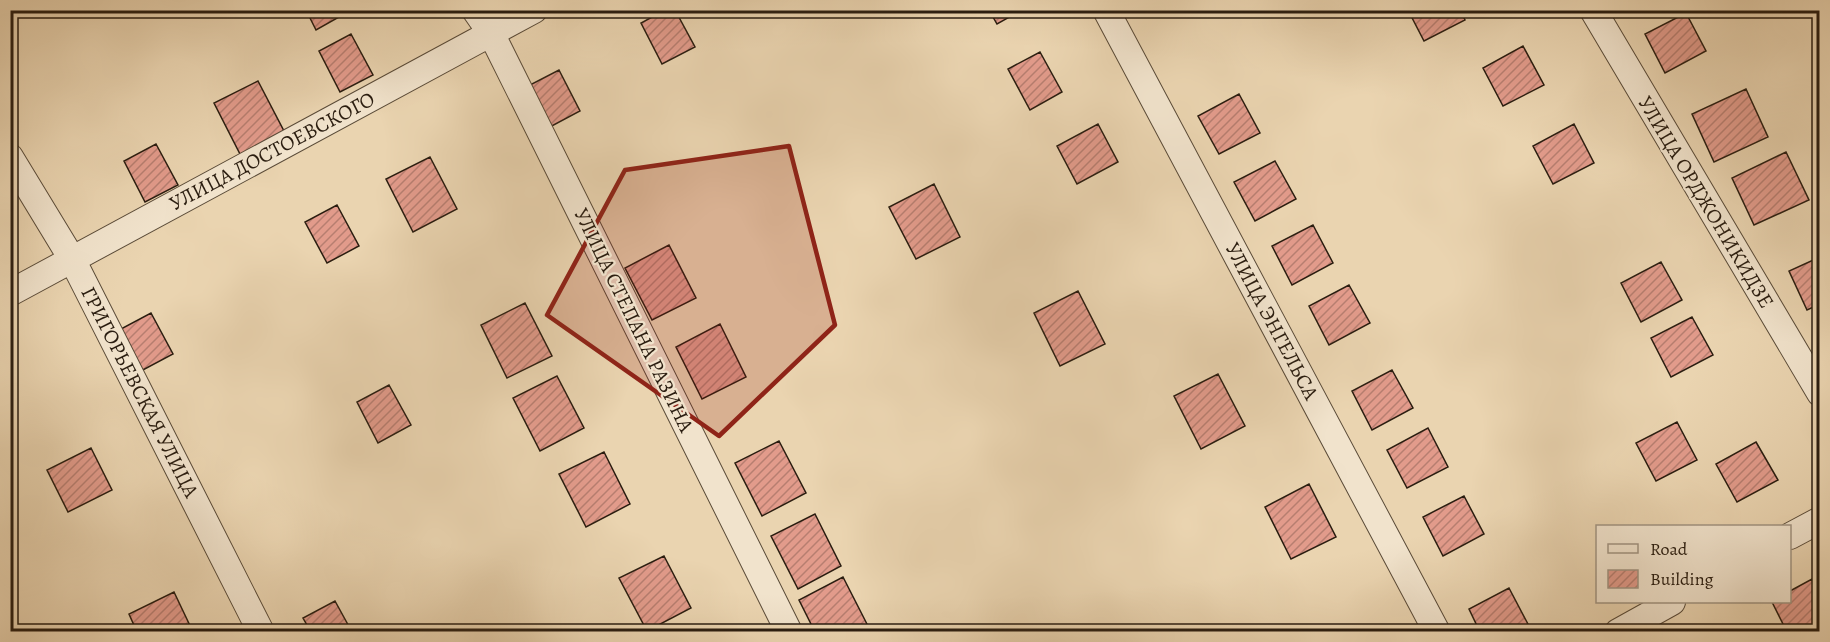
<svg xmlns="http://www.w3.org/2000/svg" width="1830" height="642" viewBox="0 0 1830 642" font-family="Alegreya,serif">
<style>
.building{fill:url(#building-hatch);stroke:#2a1d10;stroke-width:1.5}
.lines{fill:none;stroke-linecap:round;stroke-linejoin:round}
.minor-casing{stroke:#5a4b38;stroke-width:28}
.minor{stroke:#f1e3cc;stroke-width:26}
.marked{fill:#8f2418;fill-opacity:0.2;stroke:#8f2418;stroke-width:4.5;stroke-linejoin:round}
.labels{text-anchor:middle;stroke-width:4.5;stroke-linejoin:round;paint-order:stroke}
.street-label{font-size:21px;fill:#2a1d10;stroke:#f1e3cc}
</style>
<defs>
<pattern id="building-hatch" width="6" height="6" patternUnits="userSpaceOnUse" patternTransform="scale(1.5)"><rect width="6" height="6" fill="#e29b8b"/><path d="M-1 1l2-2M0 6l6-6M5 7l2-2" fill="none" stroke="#b77e70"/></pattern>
</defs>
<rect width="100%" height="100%" fill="#ead4b0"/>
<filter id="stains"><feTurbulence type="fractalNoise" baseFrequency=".00333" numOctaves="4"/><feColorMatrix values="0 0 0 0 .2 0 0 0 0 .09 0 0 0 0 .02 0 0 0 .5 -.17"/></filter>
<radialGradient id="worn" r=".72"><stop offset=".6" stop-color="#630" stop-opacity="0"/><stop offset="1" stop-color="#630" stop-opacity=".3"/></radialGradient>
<path class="building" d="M306,10h41l1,2 -32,18z
M665,10h10l20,37 -33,17 -21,-41z
M989,10h33l-25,14z
M1408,10h52l5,10 -41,21z
M1686,13l20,38 -41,22 -20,-39z
M351,34l22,41 -33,17 -21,-41z
M1523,46l21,39 -41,21 -20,-38z
M1040,52l22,40 -32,18 -22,-41z
M559,70l21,41 -32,17 -22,-41z
M258,81l27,52 -44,23 -27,-53z
M1746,89l22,48 -54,25 -22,-48z
M1239,94l21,39 -41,21 -21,-38z
M1098,124l20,38 -41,22 -20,-38z
M1574,124l20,39 -41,21 -20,-38z
M156,144l22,41 -33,17 -21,-41z
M1786,152l23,48 -55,25 -22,-47z
M430,157l27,52 -44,23 -27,-53z
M1275,161l21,38 -41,22 -21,-39z
M934,184l26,53 -44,22 -27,-52z
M337,205l22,41 -32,17 -22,-41z
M1313,225l20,38 -41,22 -20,-39z
M669,245l27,53 -44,22 -27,-52z
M1820,257v47l-13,6 -18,-39z
M1661,262l21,38 -41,22 -20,-39z
M1349,285l21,38 -41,22 -20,-39z
M1078,291l27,53 -45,22 -26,-53z
M525,303l27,53 -45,22 -26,-53z
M151,313l22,41 -32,17 -22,-41z
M1692,317l21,38 -42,22 -20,-39z
M720,324l26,53 -44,22 -26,-52z
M1392,370l21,38 -41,22 -20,-39z
M1218,374l27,52 -44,23 -27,-53z
M557,376l27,52 -44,23 -27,-53z
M389,385l22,40 -33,18 -21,-41z
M1677,422l20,38 -41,21 -20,-38z
M1428,428l20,39 -41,21 -20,-38z
M779,441l27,52 -44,23 -27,-53z
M1756,442l22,38 -41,22 -21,-38z
M91,448l21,42 -44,22 -21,-42z
M604,452l26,52 -44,23 -27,-53z
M1309,484l27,53 -45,22 -26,-52z
M1464,496l20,38 -41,22 -20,-39z
M815,514l26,52 -43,23 -27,-53z
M664,556l27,52 -44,23 -28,-53z
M843,577l27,53 -55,2 -16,-32z
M1812,579l8,15v30l-14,8h-19l-15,-30h18v-11z
M1509,588l20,38 -9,6h-40l-11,-23z
M174,592l19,40h-56l-8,-18z
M335,601l17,31h-41l-8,-14z"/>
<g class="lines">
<g class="minor-casing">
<path id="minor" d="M475,10l16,23 298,599
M1106,10l331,622
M1593,10l227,383
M10,157l62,102 189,373
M10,293l524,-283
M1790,536l30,-16
M1618,632l54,-30"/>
</g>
<use href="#minor" class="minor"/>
</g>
<path class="marked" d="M789,146l46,179 -116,111 -172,-121 78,-145z"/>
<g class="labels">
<g class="street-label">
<text transform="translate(272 151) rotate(-28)" y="7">УЛИЦА ДОСТОЕВСКОГО</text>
<text transform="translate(1706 202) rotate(59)" y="7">УЛИЦА ОРДЖОНИКИДЗЕ</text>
<text transform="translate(634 320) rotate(64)" y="7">УЛИЦА СТЕПАНА РАЗИНА</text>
<text transform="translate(1272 321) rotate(62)" y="7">УЛИЦА ЭНГЕЛЬСА</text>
<text transform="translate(140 392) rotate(63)" y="7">ГРИГОРЬЕВСКАЯ УЛИЦА</text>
</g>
</g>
<rect width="1830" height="642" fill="none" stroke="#ead4b0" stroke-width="36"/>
<rect x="12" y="12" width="1806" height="618" fill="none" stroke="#2a1d10" stroke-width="3"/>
<rect x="18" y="18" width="1794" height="606" fill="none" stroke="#2a1d10" stroke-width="1.5"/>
<rect x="1596" y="525" width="195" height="78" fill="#f1e3cc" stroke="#a19481" stroke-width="1.5"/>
<rect x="1608" y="544" width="30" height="9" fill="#f1e3cc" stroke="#a19481" stroke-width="1.5"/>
<text x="1650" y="555" font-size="18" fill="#2a1d10">Road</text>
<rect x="1608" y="570" width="30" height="18" fill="url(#building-hatch)" stroke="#a19481" stroke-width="1.5"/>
<text x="1650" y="585" font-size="18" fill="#2a1d10">Building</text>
<rect width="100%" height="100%" filter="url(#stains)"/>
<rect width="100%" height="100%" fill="url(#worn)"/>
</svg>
